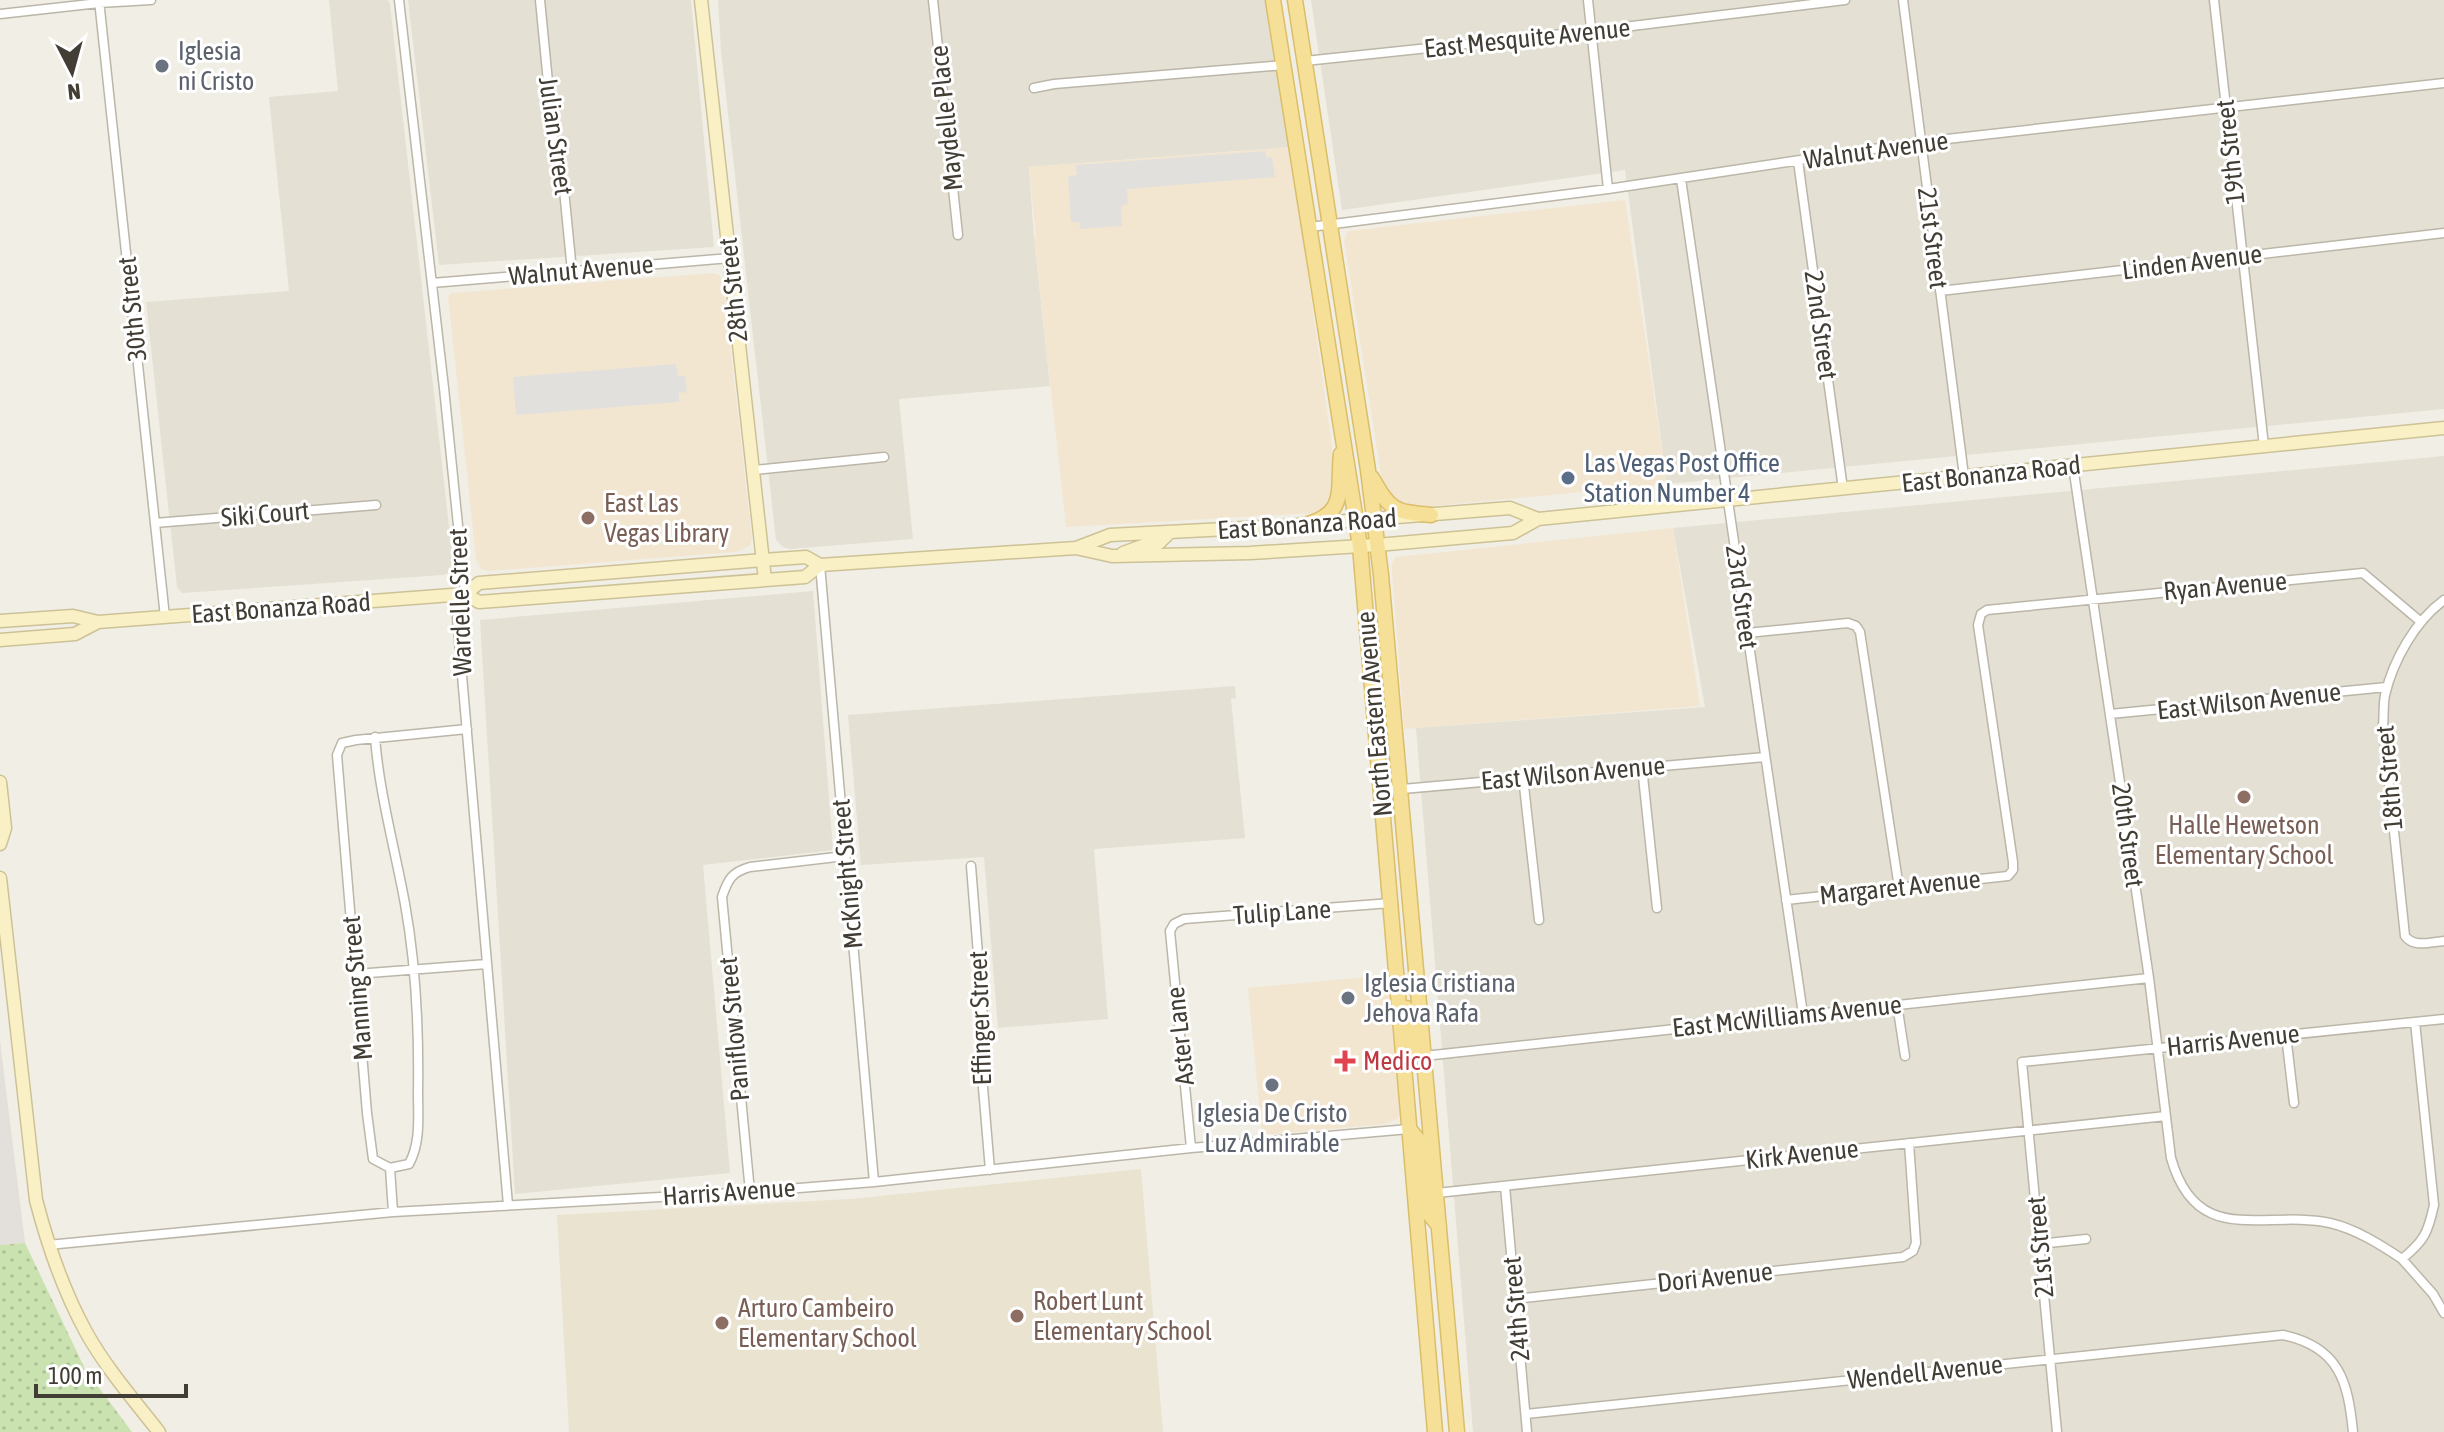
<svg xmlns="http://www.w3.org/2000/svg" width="2444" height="1432" viewBox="0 0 2444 1432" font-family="'Asap Condensed',sans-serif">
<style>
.residential{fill:#e4e0d3}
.commercial{fill:#f2e6d1}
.industrial{fill:#e3dfda}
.education{fill:#e9e3cf}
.park{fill:url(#park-dots)}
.parking{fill:#e2e0dd}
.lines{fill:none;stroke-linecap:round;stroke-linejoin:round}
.street-casing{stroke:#bbb6a8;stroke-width:11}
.secondary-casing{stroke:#cdc297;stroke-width:15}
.primary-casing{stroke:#dabe6a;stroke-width:17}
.street{stroke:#fff;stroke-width:8}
.secondary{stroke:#faf0c5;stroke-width:12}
.primary{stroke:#f6e098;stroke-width:14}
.worship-dot{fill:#6b7280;stroke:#fff;stroke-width:3}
.service-dot{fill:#5c6f8a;stroke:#fff;stroke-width:3}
.education-dot{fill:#8d6e63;stroke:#fff;stroke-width:3}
.health-dot{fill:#e0444e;stroke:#fff;stroke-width:3}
.labels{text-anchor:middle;stroke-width:6;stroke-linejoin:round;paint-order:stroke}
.street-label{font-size:26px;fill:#433e35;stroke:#fff}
.worship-label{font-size:26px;fill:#5b616d;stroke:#fff;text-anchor:start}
.service-label{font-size:26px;fill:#4e5e75;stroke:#fff;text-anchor:start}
.education-label{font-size:26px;fill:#785e54;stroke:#fff;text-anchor:start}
.health-label{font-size:26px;fill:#be3a42;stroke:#fff;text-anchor:start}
</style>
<defs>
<pattern id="park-dots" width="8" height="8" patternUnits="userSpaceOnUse" patternTransform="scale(2)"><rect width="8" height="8" fill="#c9e2b0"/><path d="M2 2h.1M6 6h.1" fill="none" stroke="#aec398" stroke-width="1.8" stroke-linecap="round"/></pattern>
</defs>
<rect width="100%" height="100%" fill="#f1eee5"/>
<path class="residential" d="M329,0h59l2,4 63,558 -1,7 -3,4 -6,2 -261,18 -5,-6 -31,-285 143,-11 -20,-194 69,-6z
M408,0h283l23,247 -275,18z
M718,0h547l25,147 -261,20 5,71 16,148 -151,13 14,140 -123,10 -7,-2 -7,-7 -55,-489z
M1311,0h1133v409l-777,75 -42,-314 -283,40z
M2444,456v976h-971l-57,-704 289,-21 -32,-179z
M813,591l20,259 -130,15 27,308 -215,21 -35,-574z
M1235,686l1,12 -5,1 14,139 -151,11 14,170 -110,9 -14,-171 -123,8 -13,-150z"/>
<path class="commercial" d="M1290,147l45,321 1,20 -8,19 -14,6 -248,14 -32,-289 2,-1 -7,-70z
M1625,200l42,284 -255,24 -10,-3 -16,-14 -4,-10 -38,-241 4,-9z
M712,273l7,2 4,6 29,258 -2,7 -14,6 -248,19 -7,-2 -5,-10 -28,-263 4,-3z
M1673,528l27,178 -296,23 -12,-158v-8l4,-6z
M1387,975l13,139 -3,5 -11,5 -124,11 -14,-147z"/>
<path class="industrial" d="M0,1041l25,202 -25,2z"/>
<path class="education" d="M1141,1169l22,263h-594l-12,-217 294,-16z"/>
<path class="park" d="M25,1243l60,126 47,63h-132v-187z"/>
<path class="parking" d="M1266,151v7l6,-1 3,20 -148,12 1,15 -7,2 1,20 -42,3 -1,-7h-8l-3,-46 9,-1 -1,-10z
M676,364l2,12h7l2,16 -8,1v9l-163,13 -3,-38z"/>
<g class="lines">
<g class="street-casing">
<path id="street" d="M99,0l66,617
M399,0l45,388 21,206 -8,24 51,587
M540,0l16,164 7,16 9,91
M933,0l25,235
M1588,0l20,189
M1903,0l61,476
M2214,0l50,446
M0,14l99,-11 52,-3
M1305,61l286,-30 254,-31
M1034,88l20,-4 230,-19
M1798,161l45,328
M1681,179l122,835
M1310,227l298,-38 312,-47 524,-59
M432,283l298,-25
M1940,291l504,-58
M2073,466l76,512 22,180c26,91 92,51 159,65 26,6 51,22 72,36
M754,470l130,-13
M155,523l221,-18
M820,565l54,617
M2444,600c-29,21 -51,61 -59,95 -2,10 -1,21 -2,31l22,210c9,12 25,6 39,5
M1747,633l101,-10 8,3 4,6 39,256
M2110,714l277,-27
M375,737c4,55 20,112 30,167 11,61 14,126 13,188 0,24 3,50 -9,72l-19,4
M1642,767l15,141
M1523,777l16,143
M1380,791l385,-34
M971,866l13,164 -2,46 8,94
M1786,900l222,-24 5,-6v-8l-35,-237 3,-11 6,-4 376,-37 58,49
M356,974l131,-10
M1897,1004l8,52
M2415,1022l19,183c-6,28 -10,36 -32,54l31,35 11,19
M2286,1035l8,68
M1424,1056l725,-78
M1191,1148l-21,-217 4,-7 10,-5 207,-16
M1505,1186l22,246
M750,1192l-28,-295c6,-18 10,-25 28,-30l95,-11
M1437,1193l729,-77
M393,1212l-3,-44 -17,-9 -6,-46 -30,-358 5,-12 14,-3 111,-11
M2039,1244l47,-5
M48,1245l345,-33 357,-20 124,-10 317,-34 218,-19
M1515,1299l388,-42 10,-6 3,-8 -7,-100
M1526,1414l757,-79c56,12 65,46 70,97
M2057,1432l-35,-370 422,-43"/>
</g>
<g class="secondary-casing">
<path id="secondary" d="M701,0l64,580
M1076,548l34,-13 174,-9 226,-18 28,11
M1123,553l25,-9 11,-1 11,-11
M465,594l14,8 326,-25 15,-12 256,-17 36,8 138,-3 127,-8 136,-12 25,-14 906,-91
M0,621l73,-5 25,6 367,-28 14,-11 284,-23 43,-3 14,8
M0,640l75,-6 23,-12
M0,782l5,46 -5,16
M0,878l36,322c12,46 27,90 50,132 20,36 48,68 73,100"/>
</g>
<g class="primary-casing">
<path id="primary" d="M1273,0l87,546 75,886
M1295,0l73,470 13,105 76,857
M1372,478c18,32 22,34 59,37
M1304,525c44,-11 33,-34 37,-71
M1406,1008l10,43 4,4 4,1
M1409,1129l11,13 6,68 13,16"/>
</g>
<use href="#street" class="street"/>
<use href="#secondary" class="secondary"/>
<use href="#primary" class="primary"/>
</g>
<g class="worship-dot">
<circle cx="162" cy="66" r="8"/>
<circle cx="1348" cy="998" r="8"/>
<circle cx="1272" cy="1085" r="8"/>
</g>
<circle class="service-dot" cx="1568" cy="478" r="8"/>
<g class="education-dot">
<circle cx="588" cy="518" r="8"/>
<circle cx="2244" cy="797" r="8"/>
<circle cx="1017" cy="1316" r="8"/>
<circle cx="722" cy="1323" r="8"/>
</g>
<path class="health-dot" d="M1341 1049h8v8h8v8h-8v8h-8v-8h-8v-8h8z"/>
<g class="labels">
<g class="street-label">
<text transform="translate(1527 38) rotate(-6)" y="9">East Mesquite Avenue</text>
<text transform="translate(946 118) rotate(-96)" y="9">Maydelle Place</text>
<text transform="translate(556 136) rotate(82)" y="9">Julian Street</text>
<text transform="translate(1876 150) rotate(-8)" y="9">Walnut Avenue</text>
<text transform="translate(2230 152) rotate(-96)" y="9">19th Street</text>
<text transform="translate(1933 238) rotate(83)" y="9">21st Street</text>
<text transform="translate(2192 262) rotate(-7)" y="9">Linden Avenue</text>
<text transform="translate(581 270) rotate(-5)" y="9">Walnut Avenue</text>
<text transform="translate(733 290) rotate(-96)" y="9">28th Street</text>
<text transform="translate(132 309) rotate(-96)" y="9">30th Street</text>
<text transform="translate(1821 325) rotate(82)" y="9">22nd Street</text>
<text transform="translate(1991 474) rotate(-6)" y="9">East Bonanza Road</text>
<text transform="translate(265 514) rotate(-5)" y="9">Siki Court</text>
<text transform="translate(1307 524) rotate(-4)" y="9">East Bonanza Road</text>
<text transform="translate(2225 586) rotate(-5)" y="9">Ryan Avenue</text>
<text transform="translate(1742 597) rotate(82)" y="9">23rd Street</text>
<text transform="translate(460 602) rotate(-92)" y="9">Wardelle Street</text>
<text transform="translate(281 608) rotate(-4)" y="9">East Bonanza Road</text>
<text transform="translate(2249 701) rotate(-6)" y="9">East Wilson Avenue</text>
<text transform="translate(1374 714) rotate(-95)" y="9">North Eastern Avenue</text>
<text transform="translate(1573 773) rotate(-5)" y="9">East Wilson Avenue</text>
<text transform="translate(2389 778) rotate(-95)" y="9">18th Street</text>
<text transform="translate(2128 835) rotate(82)" y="9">20th Street</text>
<text transform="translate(847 874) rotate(-95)" y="9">McKnight Street</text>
<text transform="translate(1900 887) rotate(-6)" y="9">Margaret Avenue</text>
<text transform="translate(1282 912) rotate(-4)" y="9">Tulip Lane</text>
<text transform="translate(357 988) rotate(-95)" y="9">Manning Street</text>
<text transform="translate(1787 1016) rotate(-6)" y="9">East McWilliams Avenue</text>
<text transform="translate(980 1018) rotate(-92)" y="9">Effinger Street</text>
<text transform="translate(734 1029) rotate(-95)" y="9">Paniflow Street</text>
<text transform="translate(1180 1036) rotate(-96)" y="9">Aster Lane</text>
<text transform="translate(2233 1040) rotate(-6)" y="9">Harris Avenue</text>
<text transform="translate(1802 1154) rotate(-6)" y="9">Kirk Avenue</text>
<text transform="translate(729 1192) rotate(-4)" y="9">Harris Avenue</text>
<text transform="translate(2040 1247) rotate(-95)" y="9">21st Street</text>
<text transform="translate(1715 1277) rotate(-6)" y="9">Dori Avenue</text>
<text transform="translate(1516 1309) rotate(-95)" y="9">24th Street</text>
<text transform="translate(1925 1372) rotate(-6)" y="9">Wendell Avenue</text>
</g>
<g class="worship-label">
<text x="178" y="60">Iglesia<tspan x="178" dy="30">ni Cristo</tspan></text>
<text x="1364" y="992">Iglesia Cristiana<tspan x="1364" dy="30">Jehova Rafa</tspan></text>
<text x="1272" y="1122" text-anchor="middle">Iglesia De Cristo<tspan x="1272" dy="30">Luz Admirable</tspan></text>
</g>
<g class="service-label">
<text x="1584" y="472">Las Vegas Post Office<tspan x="1584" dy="30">Station Number 4</tspan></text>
</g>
<g class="education-label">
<text x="604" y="512">East Las<tspan x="604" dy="30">Vegas Library</tspan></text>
<text x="2244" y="834" text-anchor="middle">Halle Hewetson<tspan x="2244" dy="30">Elementary School</tspan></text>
<text x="1033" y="1310">Robert Lunt<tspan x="1033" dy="30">Elementary School</tspan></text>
<text x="738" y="1317">Arturo Cambeiro<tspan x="738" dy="30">Elementary School</tspan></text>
</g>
<g class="health-label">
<text x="1363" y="1070">Medico</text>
</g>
</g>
<g transform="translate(72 72) rotate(174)" stroke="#ffffff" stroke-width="6" paint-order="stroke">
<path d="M0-6L14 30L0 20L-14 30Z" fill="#433e35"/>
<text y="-12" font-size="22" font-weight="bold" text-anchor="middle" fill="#433e35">N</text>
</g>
<path d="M36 1384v12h150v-12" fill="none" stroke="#433e35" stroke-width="4"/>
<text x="48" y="1384" font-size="24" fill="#433e35" stroke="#ffffff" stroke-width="6" paint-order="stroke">100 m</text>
</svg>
